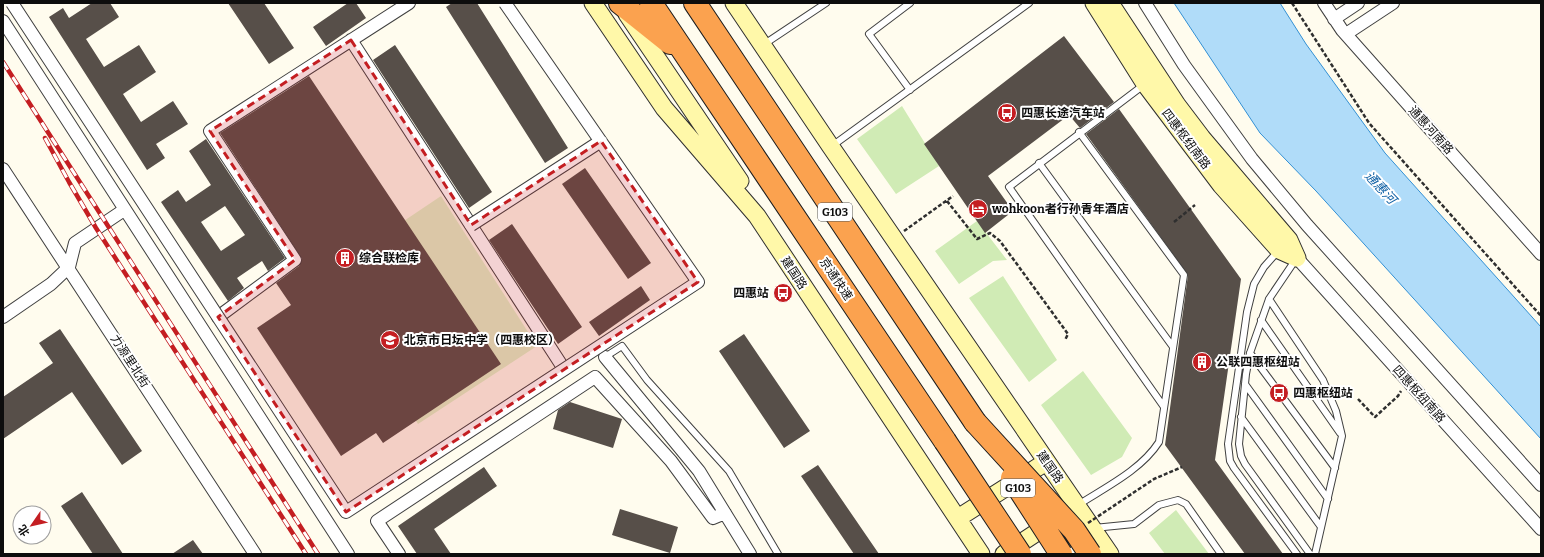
<svg xmlns="http://www.w3.org/2000/svg" width="1544" height="557" viewBox="0 0 1544 557" font-family="Bitter,'Noto Sans SC',serif">
<style>
.green{fill:#d0ebb5}
.pitch{fill:#e2f2c8}
.water{fill:#b0dcf9;stroke:#3390d4}
.building{fill:#574f49;fill-rule:evenodd}
.lines{fill:none;stroke-linecap:round;stroke-linejoin:round}
.lane-casing{stroke:#404040;stroke-width:8}
.street-casing{stroke:#404040;stroke-width:14}
.secondary-casing{stroke:#2f2f2f;stroke-width:19}
.highway-casing{stroke:#1e1e1e;stroke-width:24}
.path{stroke:#2f2f2f;stroke-width:2.5;stroke-dasharray:4 2;stroke-linecap:butt}
.lane{stroke:#fff;stroke-width:6}
.street{stroke:#fff;stroke-width:12}
.secondary{stroke:#fff8a9;stroke-width:17}
.highway{stroke:#fba24f;stroke-width:22}
.rail-casing{stroke:#c41e22;stroke-width:4.5}
.rail{stroke:#fff;stroke-width:3;stroke-dasharray:9;stroke-linecap:butt}
.street-bridge-casing{stroke:#404040;stroke-width:14;stroke-linecap:butt}
.highway-bridge-casing{stroke:#1e1e1e;stroke-width:24;stroke-linecap:butt}
.path-bridge{stroke:#2f2f2f;stroke-width:2.5;stroke-dasharray:4 2;stroke-linecap:butt}
.street-bridge{stroke:#fff;stroke-width:12}
.highway-bridge{stroke:#fba24f;stroke-width:22}
.marked{fill:#c41e22;fill-opacity:0.2;stroke:#c41e22;stroke-width:3;stroke-dasharray:8 5;stroke-linejoin:round}
.labels{text-anchor:middle;stroke-width:4;stroke-linejoin:round;paint-order:stroke}
.shield{fill:#fff;stroke:#565656;stroke-width:1}
.shield-label{font-size:11px;font-weight:bold;fill:#0d0d0d}
.poi-label{font-size:12px;font-weight:bold;fill:#0d0d0d;stroke:#fff;text-anchor:start}
.street-label{font-size:12px;fill:#0d0d0d;stroke:#fff}
.water-label{font-size:13px;font-style:italic;fill:#1061a5;stroke:#fff}
</style>
<rect width="100%" height="100%" fill="#fffcee"/>
<path class="green" d="M902,106l37,60 -43,28 -39,-55z
M977,221l30,39 -14,1 -34,23 -24,-33z
M1003,276l54,84 -28,22 -60,-84z
M1083,371l49,67 -10,19 -31,18 -50,-70z
M1176,510l33,44h-44l-16,-21z"/>
<path class="pitch" d="M441,196l96,150 -119,78 -96,-148z"/>
<path class="water" d="M1174,3h106l26,41 79,109 156,174v112l-225,-248 -56,-58z"/>
<path class="building" d="M92,3h18l9,14 -33,22 18,28 35,-22 17,27 -33,22 18,28 32,-21 15,23 -32,20 9,14 -18,12 -98,-153 14,-9 6,10z
M228,3h36l30,45 -25,16z
M348,3h8l10,15 -40,28 -13,-19z
M452,3h25l91,145 -23,15 -99,-156z
M1064,36l50,66 -34,26 -11,-13 -81,61 25,35 -28,22 -61,-89z
M395,45l97,147 -23,16 -96,-148z
M309,76l192,288 -118,79 -7,-10 -35,23 -84,-128 34,-23 -15,-22 23,-17 3,-7 -82,-126z
M1119,109l122,170 -26,181 68,94h-38l-80,-109 23,-170 -102,-141z
M206,139l79,119 -17,13 -6,-10 -25,17 7,10 -16,13 -67,-99 17,-12 8,12 25,-17 -22,-34zM225,206l20,29 -24,16 -20,-29z
M585,168l66,95 -23,16 -66,-95z
M512,224l70,103 -24,17 -69,-104z
M641,286l9,14 -51,36 -10,-14z
M60,329l82,122 -20,14 -50,-73 -69,47v-42l50,-34 -14,-20z
M744,334l66,97 -26,17 -65,-97z
M570,402l52,17 -9,29 -60,-19 5,-19z
M818,465l61,89h-25l-53,-78z
M484,467l13,19 -63,43 17,25h-34l-19,-28z
M82,492l41,62h-30l-32,-48z
M620,509l58,18 -8,26 -58,-18z
M193,540l10,14h-31z"/>
<g class="lines">
<g class="lane-casing">
<path id="lane" d="M910,3l-41,31 41,56
M763,45l63,-42
M1145,84l-136,103 155,220
M832,146l197,-143
M1039,163l134,184
M1279,250l-15,17 -10,17 -7,28 -19,132 2,17 4,7 63,86
M1296,259l-27,40 -19,54 -4,21 -7,70 2,12 4,8 65,90
M1269,299l54,81 13,31 6,25 -27,118
M1261,320l79,113
M1250,353l85,115
M605,357l17,-11 25,34 82,91 49,83
M1245,384l83,115
M1241,417l80,110
M1078,505c28,-18 63,-35 81,-63l25,-167 -105,-143
M1094,528l40,-4 25,-19 19,-5 8,4 35,50"/>
</g>
<g class="street-casing">
<path id="street" d="M1145,3l39,62 68,94 55,66 234,260
M1324,3l18,27 199,224
M1334,19l24,-16
M3,21l345,533
M1346,34l47,-31
M351,40l213,329
M3,169l252,385
M1297,258l244,271
M3,317l48,-33 18,-17 6,-24 49,-33
M218,317l77,-57 -85,-129 199,-128
M605,357l94,114 51,83
M399,554l-22,-33 218,-144 76,84 42,57 12,-5"/>
</g>
<g class="secondary-casing">
<path id="secondary" d="M593,3l71,105 93,108 224,338
M734,3l97,144 279,407
M1094,3l51,81 76,101 58,65 18,8
M1110,3l67,102 25,33 87,102 8,18
M627,14l113,167
M958,518l88,-56
M1004,554l50,-33"/>
</g>
<g class="highway-casing">
<path id="highway" d="M620,3l50,40
M651,3l294,438
M695,3l280,419"/>
</g>
<path class="path" d="M1292,3l77,120 172,193
M947,201l30,38 13,-6 10,8 68,93 -3,6
M1174,222l21,-17
M904,231l49,-35
M1358,399l17,18 23,-21 3,-5"/>
<use href="#lane" class="lane"/>
<use href="#street" class="street"/>
<use href="#secondary" class="secondary"/>
<use href="#highway" class="highway"/>
<g class="rail-casing">
<path id="rail" d="M3,62l315,492
M45,138l24,44 27,46 210,326"/>
</g>
<use href="#rail" class="rail"/>
<g class="street-bridge-casing">
<path id="street-bridge" d="M12,3l334,509 352,-230 -193,-279
M471,225l130,-84"/>
</g>
<g class="highway-bridge-casing">
<path id="highway-bridge" d="M975,422l99,108 16,24
M945,441l75,113
M1012,478l49,76"/>
</g>
<path class="path-bridge" d="M1088,523l66,-44 28,-12"/>
<use href="#street-bridge" class="street-bridge"/>
<use href="#highway-bridge" class="highway-bridge"/>
</g>
<path class="marked" d="M351,40l120,185 130,-84 97,141 -352,230 -128,-195 77,-57 -85,-129z"/>
<defs>
<g id="bus-disc" transform="scale(1)"><circle r="9.5" fill="#c41e22" stroke="#fff"/><path d="M-5-6H5V4H4V6H2V4H-2V6H-4V4H-5ZM-3.5-4V0h7V-4ZM-3.5 1.2v1.5H-2V1.2ZM2 1.2v1.5H3.5V1.2Z" fill="#fff"/></g>
<g id="hotel-disc" transform="scale(1)"><circle r="9.5" fill="#c41e22" stroke="#fff"/><path d="M-6-4.5h1.5V1H6V5H4.5V3h-9V5H-6ZM-4 0a1.8 1.8 0 1 1 3.6 0ZM.5 0V-2.5h3Q6-2.5 6 0Z" fill="#fff"/></g>
<g id="building-disc" transform="scale(1)"><circle r="9.5" fill="#c41e22" stroke="#fff"/><path d="M-4-6H4V6H1V3H-1V6H-4ZM-2.5-4.3h1.7v1.8h-1.7ZM.8-4.3h1.7v1.8H.8ZM-2.5-1h1.7V.8h-1.7ZM.8-1h1.7V.8H.8Z" fill="#fff"/></g>
<g id="school-disc" transform="scale(1)"><circle r="9.5" fill="#c41e22" stroke="#fff"/><path d="M0-5L7-2L0 1L-7-2ZM-4 1L0 2.5L4 1V4Q0 6-4 4Z" fill="#fff"/></g>
</defs>
<g fill-rule="evenodd">
<use href="#bus-disc" x="1007" y="113"/>
<use href="#hotel-disc" x="978" y="209"/>
<use href="#building-disc" x="345" y="258"/>
<use href="#bus-disc" x="783" y="293"/>
<use href="#school-disc" x="390" y="340"/>
<use href="#building-disc" x="1202" y="362"/>
<use href="#bus-disc" x="1279" y="393"/>
</g>
<g class="labels">
<g class="shield">
<rect x="818" y="203" width="34" height="18" rx="3"/>
<rect x="1001" y="479" width="34" height="18" rx="3"/>
</g>
<g class="shield-label">
<text x="835" y="216">G103</text>
<text x="1018" y="492">G103</text>
</g>
<g class="poi-label">
<text x="1021" y="117">四惠长途汽车站</text>
<text x="992" y="213">wohkoon者行孙青年酒店</text>
<text x="359" y="262">综合联检库</text>
<text x="769" y="297" text-anchor="end">四惠站</text>
<text x="404" y="344">北京市日坛中学（四惠校区）</text>
<text x="1216" y="366">公联四惠枢纽站</text>
<text x="1293" y="397">四惠枢纽站</text>
</g>
<g class="street-label">
<text transform="translate(1431 130) rotate(48)" y="4">通惠河南路</text>
<text transform="translate(1186 139) rotate(53)" y="4">四惠枢纽南路</text>
<text transform="translate(794 273) rotate(57)" y="4">建国路</text>
<text transform="translate(836 279) rotate(56)" y="4">京通快速</text>
<text transform="translate(130 361) rotate(57)" y="4">力源里北街</text>
<text transform="translate(1419 394) rotate(48)" y="4">四惠枢纽南路</text>
<text transform="translate(1050 467) rotate(55)" y="4">建国路</text>
</g>
<g class="water-label">
<text transform="translate(1381 187) rotate(47)" y="5">通惠河</text>
</g>
</g>
<rect width="1544" height="557" fill="none" stroke="#0d0d0d" stroke-width="8"/>
<g transform="translate(32 525) rotate(236)"><circle r="19" fill="#ffffff" stroke="#9e9e9e"/>
<path d="M0-3L7 15L0 10L-7 15Z" fill="#c41e22"/>
<text y="-6" font-size="11" font-weight="bold" text-anchor="middle" fill="#0d0d0d">北</text>
</g>
</svg>
